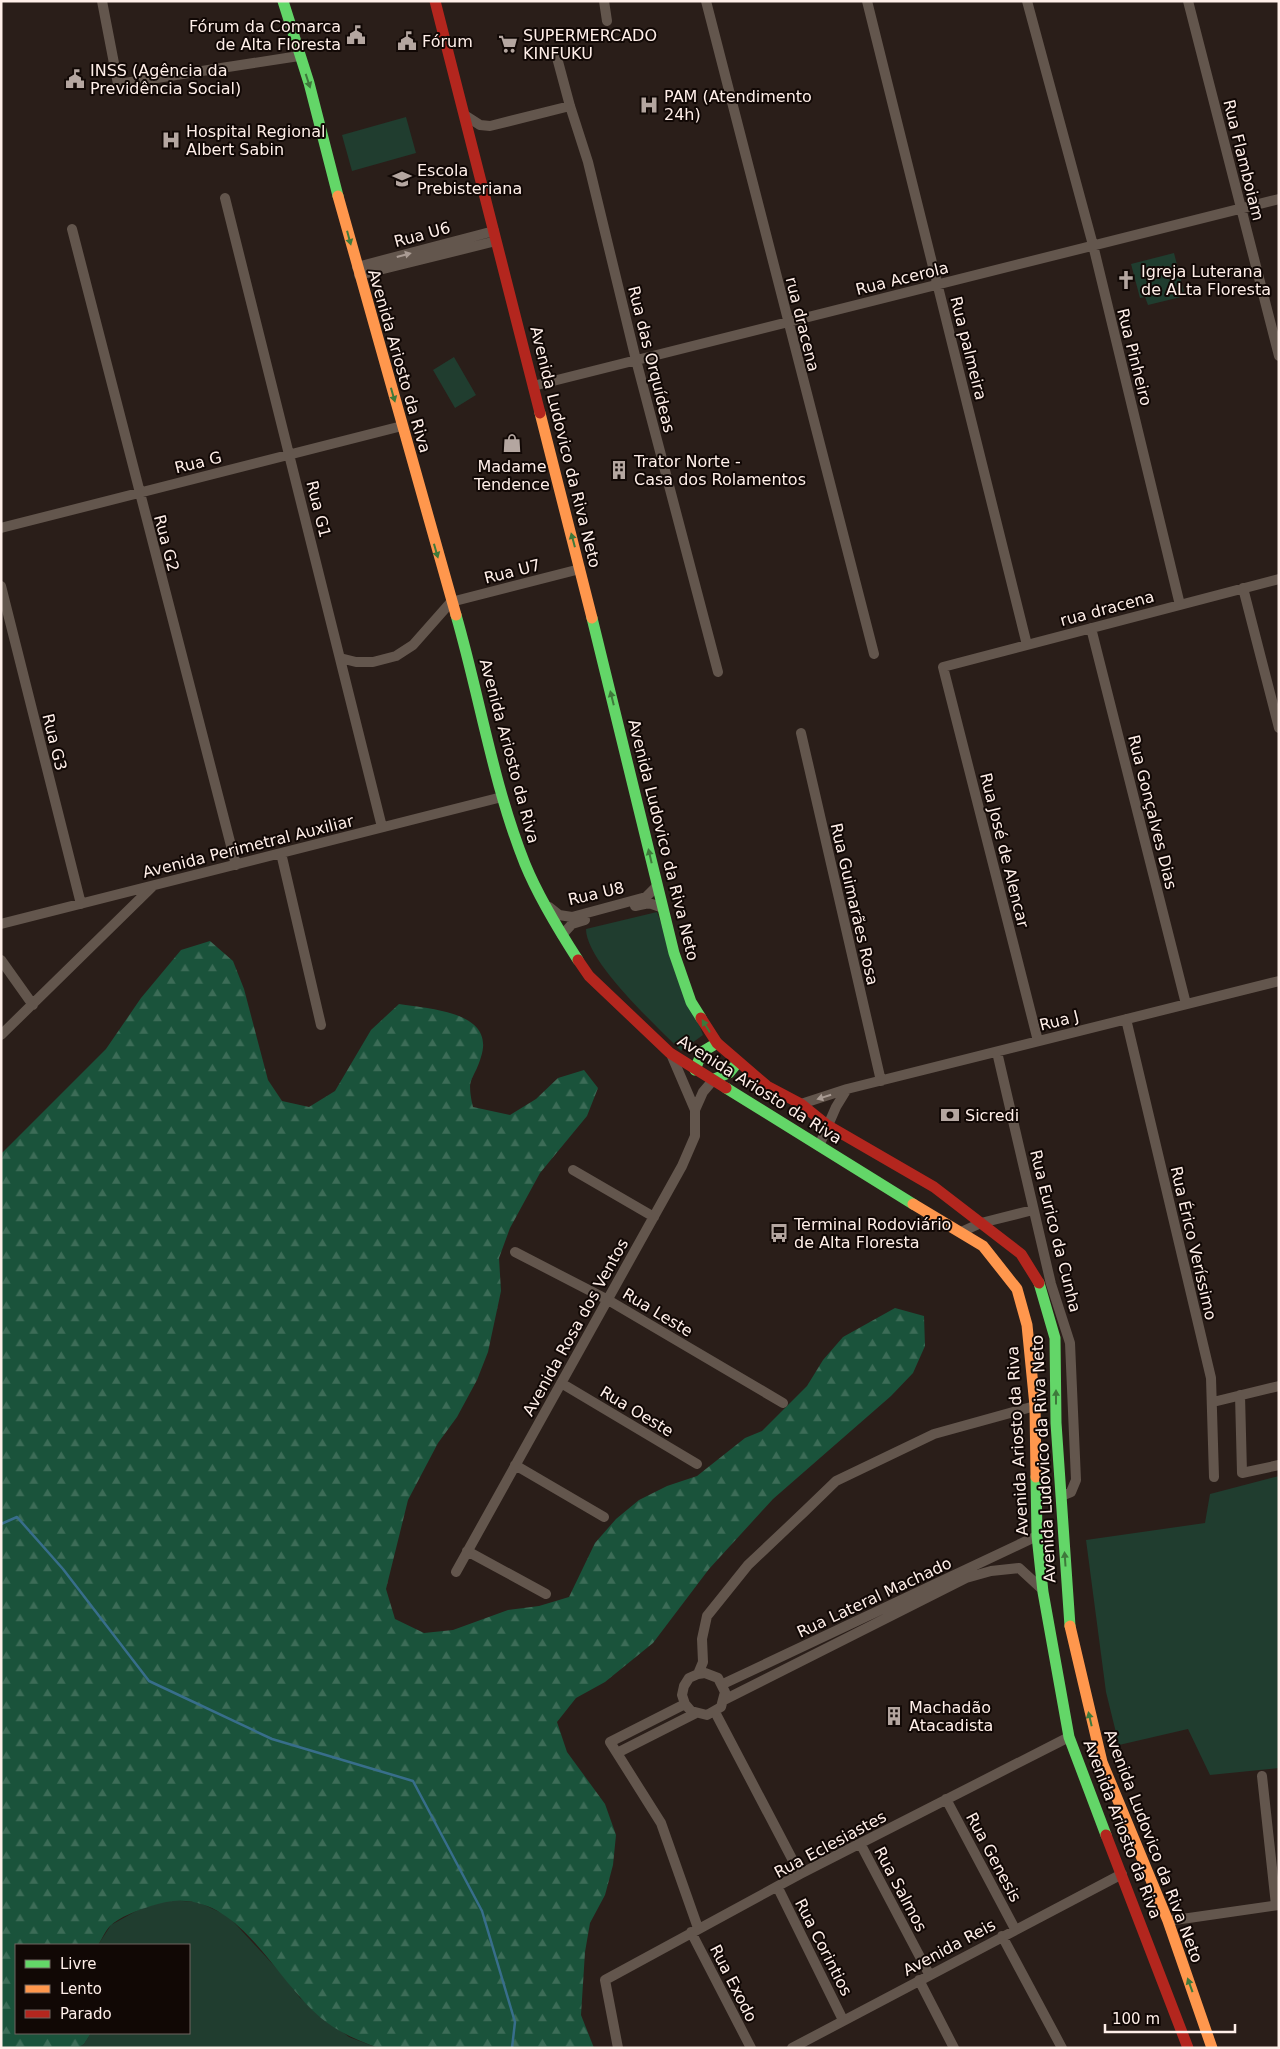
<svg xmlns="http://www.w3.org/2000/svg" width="1280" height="2049" viewBox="0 0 1280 2049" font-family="'DejaVu Sans',sans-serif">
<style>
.grass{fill:#203d2f}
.forest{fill:url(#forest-firs)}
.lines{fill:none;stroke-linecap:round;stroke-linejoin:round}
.stream{stroke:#386e8b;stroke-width:2.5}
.street{stroke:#63564d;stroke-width:10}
.fast{stroke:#63d668;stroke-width:11}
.slow{stroke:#ff974d;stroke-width:11}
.jam{stroke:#b3261e;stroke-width:11}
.oneway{fill:#3e793b}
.oneway2{fill:#a99b93}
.labels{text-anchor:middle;stroke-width:4;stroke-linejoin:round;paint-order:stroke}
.poi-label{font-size:16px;fill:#ffefe9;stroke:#110805;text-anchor:start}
.street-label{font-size:16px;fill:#ffefe9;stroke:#110805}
</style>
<defs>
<pattern id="forest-firs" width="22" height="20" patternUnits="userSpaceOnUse" patternTransform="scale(1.25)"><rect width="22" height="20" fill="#1a533b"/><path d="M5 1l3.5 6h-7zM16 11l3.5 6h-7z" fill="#3c6c57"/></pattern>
</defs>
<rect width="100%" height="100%" fill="#2a1e19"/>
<path class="grass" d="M406,117l10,36 -64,18 -10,-36z
M1174,253l11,43 -37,9 -3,-8 -5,1 -9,-34z
M454,357l22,38 -21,13 -22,-38z
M657,912l46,123 -22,16c-24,-25 -95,-89 -95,-122z
M1279,1476v292l-69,7 -22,-46 -69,16 -13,-53 -20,-152 119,-17 5,-29z
M167,1900l31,2 30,14 52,56 20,26 49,39 29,11h-300l6,-4 7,-11h98v-88h-91l13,-20 27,-15z"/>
<path class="forest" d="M210,941l23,20 11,28 24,91 14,21 27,6 26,-16 36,-61 28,-26c29,5 97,7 82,53 -8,26 -15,19 -8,50l37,8 26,-16 22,-21 26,-8 14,18 -11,28 -47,57 -30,55 -11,30 2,33 -13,61 -11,28 -20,37 -19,26 -30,57 -22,89 9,30 29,14 29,-3 55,-20 31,-4 30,-9 26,-54 21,-24 23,-19 28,-14 30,-10 48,-38 17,-7 45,-45 16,-26 20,-23 52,-29 29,8 1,30 -12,27 -22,23 -118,103 -64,70 -56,74 -48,39 -29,16 -19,24 10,30 38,52 11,31 -3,30 -8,30 -15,28 -5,29 -4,63 13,33h-216c-21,-8 -40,-16 -57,-30 -52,-43 -87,-141 -170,-112 -13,4 -32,11 -41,20 -5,5 -8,13 -12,19h-82v88h75l-7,11 -6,4h-77v-894l105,-105 35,-51 40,-48z"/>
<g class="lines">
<path class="stream" d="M1,1524l16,-7 46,52 86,112 123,58 141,42 69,130 33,111 -3,26"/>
<path class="street" d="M102,1l16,83 181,-28
M604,1l3,20
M706,1l168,653
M867,1l160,644
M1027,1l66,244 87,360
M1188,1l91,355
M556,54l14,52 18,56 48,198 82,312
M466,116l14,9 10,1 80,-20
M225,198l157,629
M72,229l164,636
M357,267l137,-36
M359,275l137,-34
M533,386l746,-187
M1,528l401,-102
M1,586l80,318
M1243,588l36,140
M1091,628l95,376
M340,658l16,4h17l23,-6 17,-11 38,-43 129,-33
M801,733l80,348
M281,853l40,172
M635,906l14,-3 14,5
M549,907l10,8 13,2 74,-20 11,-11
M1,924l501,-127
M562,935l10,-11 13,-4
M1,960l32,45
M1126,1019l85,359 3,99
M1,1035l151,-148
M1038,1041l-95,-374 336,-88
M997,1052l54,232 19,59 6,137 -5,12 -10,4
M671,1054l24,56
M801,1104l46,-15 432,-108
M819,1146l17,-39 11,-18
M573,1170l81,47
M961,1232l20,-9 52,-13
M515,1252l93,48 175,103
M561,1383l136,81
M1240,1395l2,78 37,-8
M1213,1402l66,-16
M515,1465l89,52
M467,1551l79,43
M456,1572l226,-406 13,-30v-26l8,-18 11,-13
M698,1674l7,-1 13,5 7,14 -4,15 -14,8 -16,-4 -6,-7 -3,-9 2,-9 5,-8 9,-4 5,-12 -1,-23 5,-23 41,-51 56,-53 32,-31 98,-47 101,-28
M723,1684l314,-148
M724,1700l242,-122 25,-7 28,-3 24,22
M685,1704l-75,38 51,81 37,105
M715,1712l85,162
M617,1753l79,-40
M1262,1776l14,129
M946,1799l69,130
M861,1845l68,129
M778,1888l65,132
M1168,1921l111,-16
M691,1932l60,116
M1002,1936l60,112
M919,1980l35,68
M618,2048l-13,-68 195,-106 269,-137
M792,2048l330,-174"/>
<path class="fast" d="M283,1l26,82 29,113
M456,615c24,83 37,169 69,249 14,34 33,65 53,96
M592,618l82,335 17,49 10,16
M695,1070l7,-18 15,-9
M714,1079l15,-6 9,-11
M726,1088l187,116
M1039,1283l16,55 1,85 14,203
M1036,1477l1,59 6,56 26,145 37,98"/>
<path class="slow" d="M338,196l118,419
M540,413l52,205
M913,1204l70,42 34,43 10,36 8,81 1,71
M1070,1626l32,136 66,159 44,127"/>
<path class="jam" d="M435,1l105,412
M578,960l11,16 81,77 56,35
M701,1018l16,25 50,43 34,18 26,21 107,62 87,67 18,29
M1106,1835l82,213"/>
</g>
<defs><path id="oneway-solid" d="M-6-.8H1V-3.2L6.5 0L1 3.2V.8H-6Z" transform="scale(1.25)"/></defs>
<g class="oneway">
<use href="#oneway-solid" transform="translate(308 81) rotate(72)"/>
<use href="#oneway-solid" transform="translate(349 238) rotate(75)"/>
<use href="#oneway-solid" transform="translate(393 395) rotate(74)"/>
<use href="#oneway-solid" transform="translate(573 540) rotate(-105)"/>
<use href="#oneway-solid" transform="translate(436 551) rotate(74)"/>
<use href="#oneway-solid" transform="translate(612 698) rotate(-104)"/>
<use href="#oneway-solid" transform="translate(650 856) rotate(-103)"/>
<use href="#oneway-solid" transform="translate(706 1026) rotate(-122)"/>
<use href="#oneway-solid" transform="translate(1056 1397) rotate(-90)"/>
<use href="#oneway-solid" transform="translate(1065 1559) rotate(-94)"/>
<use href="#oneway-solid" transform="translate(1090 1719) rotate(-103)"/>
<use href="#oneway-solid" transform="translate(1190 1985) rotate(-110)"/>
</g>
<g class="oneway2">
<use href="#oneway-solid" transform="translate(404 255) rotate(-15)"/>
<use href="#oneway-solid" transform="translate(824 1097) rotate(162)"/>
</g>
<defs>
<g id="civic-bare" transform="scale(1.5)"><path d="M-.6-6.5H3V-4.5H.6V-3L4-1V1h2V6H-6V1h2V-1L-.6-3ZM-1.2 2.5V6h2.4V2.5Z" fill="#b4a6a0" stroke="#110805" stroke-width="2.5" paint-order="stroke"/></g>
<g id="supermarket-bare" transform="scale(1.5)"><path d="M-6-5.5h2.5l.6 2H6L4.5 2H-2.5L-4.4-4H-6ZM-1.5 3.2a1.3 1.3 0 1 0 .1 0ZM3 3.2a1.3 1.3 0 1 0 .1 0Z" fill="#b4a6a0" stroke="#110805" stroke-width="2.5" paint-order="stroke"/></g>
<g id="hospital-bare" transform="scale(1.5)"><path d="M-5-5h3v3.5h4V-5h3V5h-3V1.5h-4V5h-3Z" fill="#b4a6a0" stroke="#110805" stroke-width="2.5" paint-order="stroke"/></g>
<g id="school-bare" transform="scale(1.5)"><path d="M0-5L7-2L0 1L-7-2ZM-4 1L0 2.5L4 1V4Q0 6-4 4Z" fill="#b4a6a0" stroke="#110805" stroke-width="2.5" paint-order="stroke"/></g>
<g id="church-bare" transform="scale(1.5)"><path d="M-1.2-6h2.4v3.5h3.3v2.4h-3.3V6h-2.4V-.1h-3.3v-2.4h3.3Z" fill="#b4a6a0" stroke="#110805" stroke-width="2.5" paint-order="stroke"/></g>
<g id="shop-bare" transform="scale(1.5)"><path d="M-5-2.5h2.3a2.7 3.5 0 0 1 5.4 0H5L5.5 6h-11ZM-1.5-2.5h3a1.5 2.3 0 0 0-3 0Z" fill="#b4a6a0" stroke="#110805" stroke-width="2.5" paint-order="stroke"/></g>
<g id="building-bare" transform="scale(1.5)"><path d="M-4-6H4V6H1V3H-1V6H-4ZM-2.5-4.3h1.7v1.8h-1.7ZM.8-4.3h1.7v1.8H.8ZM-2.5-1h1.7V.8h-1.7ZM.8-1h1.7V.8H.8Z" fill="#b4a6a0" stroke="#110805" stroke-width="2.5" paint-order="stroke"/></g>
<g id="bank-bare" transform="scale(1.5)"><path d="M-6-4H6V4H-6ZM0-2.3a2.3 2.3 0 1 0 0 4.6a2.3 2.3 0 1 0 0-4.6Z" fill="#b4a6a0" stroke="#110805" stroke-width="2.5" paint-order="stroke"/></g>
<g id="bus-bare" transform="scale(1.5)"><path d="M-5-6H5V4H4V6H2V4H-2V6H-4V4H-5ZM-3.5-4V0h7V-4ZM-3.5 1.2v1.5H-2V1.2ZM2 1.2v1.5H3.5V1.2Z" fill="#b4a6a0" stroke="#110805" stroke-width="2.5" paint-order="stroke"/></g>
</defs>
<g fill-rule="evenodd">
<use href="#civic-bare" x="356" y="35"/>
<use href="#civic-bare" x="407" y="41"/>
<use href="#supermarket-bare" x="508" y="44"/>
<use href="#civic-bare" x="75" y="79"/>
<use href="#hospital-bare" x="649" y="105"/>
<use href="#hospital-bare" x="171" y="140"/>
<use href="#school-bare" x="402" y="179"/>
<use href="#church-bare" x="1126" y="280"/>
<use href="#shop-bare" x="512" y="443"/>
<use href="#building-bare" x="619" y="470"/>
<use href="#bank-bare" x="950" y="1115"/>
<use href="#bus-bare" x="779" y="1233"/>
<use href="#building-bare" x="894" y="1716"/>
</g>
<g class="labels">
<g class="poi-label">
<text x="341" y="32" text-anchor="end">Fórum da Comarca<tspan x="341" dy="18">de Alta Floresta</tspan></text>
<text x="523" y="41">SUPERMERCADO<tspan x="523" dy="18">KINFUKU</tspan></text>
<text x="422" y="47">Fórum</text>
<text x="90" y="76">INSS (Agência da<tspan x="90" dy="18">Previdência Social)</tspan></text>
<text x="664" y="102">PAM (Atendimento<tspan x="664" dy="18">24h)</tspan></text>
<text x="186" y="137">Hospital Regional<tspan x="186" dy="18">Albert Sabin</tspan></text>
<text x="417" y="176">Escola<tspan x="417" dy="18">Prebisteriana</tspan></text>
<text x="1141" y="277">Igreja Luterana<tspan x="1141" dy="18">de ALta Floresta</tspan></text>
<text x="634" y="467">Trator Norte -<tspan x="634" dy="18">Casa dos Rolamentos</tspan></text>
<text x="512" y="472" text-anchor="middle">Madame<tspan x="512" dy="18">Tendence</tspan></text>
<text x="965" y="1121">Sicredi</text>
<text x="794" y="1230">Terminal Rodoviário<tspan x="794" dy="18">de Alta Floresta</tspan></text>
<text x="909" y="1713">Machadão<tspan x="909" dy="18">Atacadista</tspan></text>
</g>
<g class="street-label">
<text transform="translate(1244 160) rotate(76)" y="6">Rua Flamboiam</text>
<text transform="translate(422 234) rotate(-15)" y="6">Rua U6</text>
<text transform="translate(902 278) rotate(-14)" y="6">Rua Acerola</text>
<text transform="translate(803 324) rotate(76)" y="6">rua dracena</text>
<text transform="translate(969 348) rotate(76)" y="6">Rua palmeira</text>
<text transform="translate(1135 357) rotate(76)" y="6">Rua Pinheiro</text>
<text transform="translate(652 359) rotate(76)" y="6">Rua das Orquídeas</text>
<text transform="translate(400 361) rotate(74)" y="6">Avenida Ariosto da Riva</text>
<text transform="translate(566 447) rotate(76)" y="6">Avenida Ludovico da Riva Neto</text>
<text transform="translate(198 462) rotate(-14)" y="6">Rua G</text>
<text transform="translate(319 509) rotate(76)" y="6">Rua G1</text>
<text transform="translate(167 543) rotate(75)" y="6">Rua G2</text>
<text transform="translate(512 571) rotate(-14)" y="6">Rua U7</text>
<text transform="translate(1107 608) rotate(-15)" y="6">rua dracena</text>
<text transform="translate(55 742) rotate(76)" y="6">Rua G3</text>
<text transform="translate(510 751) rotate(75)" y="6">Avenida Ariosto da Riva</text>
<text transform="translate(1153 812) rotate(76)" y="6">Rua Gonçalves Dias</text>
<text transform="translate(664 840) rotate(76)" y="6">Avenida Ludovico da Riva Neto</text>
<text transform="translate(248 846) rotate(-14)" y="6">Avenida Perimetral Auxiliar</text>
<text transform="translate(1005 850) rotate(76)" y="6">Rua José de Alencar</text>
<text transform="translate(596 893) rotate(-13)" y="6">Rua U8</text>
<text transform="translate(855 904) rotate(77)" y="6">Rua Guimarães Rosa</text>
<text transform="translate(1059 1020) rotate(-14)" y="6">Rua J</text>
<text transform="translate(760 1089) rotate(32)" y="6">Avenida Ariosto da Riva</text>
<text transform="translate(1056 1231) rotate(76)" y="6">Rua Eurico da Cunha</text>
<text transform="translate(1194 1243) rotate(77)" y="6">Rua Érico Veríssimo</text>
<text transform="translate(658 1312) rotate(31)" y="6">Rua Leste</text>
<text transform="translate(575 1327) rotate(-61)" y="6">Avenida Rosa dos Ventos</text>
<text transform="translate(637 1411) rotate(31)" y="6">Rua Oeste</text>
<text transform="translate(1017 1441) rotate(-93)" y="6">Avenida Ariosto da Riva</text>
<text transform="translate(1043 1459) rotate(-93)" y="6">Avenida Ludovico da Riva Neto</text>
<text transform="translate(874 1597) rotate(-25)" y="6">Rua Lateral Machado</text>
<text transform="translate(1123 1829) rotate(69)" y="6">Avenida Ariosto da Riva</text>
<text transform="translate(830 1844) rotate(-28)" y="6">Rua Eclesiastes</text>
<text transform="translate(1154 1846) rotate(69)" y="6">Avenida Ludovico da Riva Neto</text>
<text transform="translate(994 1857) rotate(62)" y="6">Rua Genesis</text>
<text transform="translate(901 1889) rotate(62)" y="6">Rua Salmos</text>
<text transform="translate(824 1947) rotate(63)" y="6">Rua Corintios</text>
<text transform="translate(949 1947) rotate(-28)" y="6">Avenida Reis</text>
<text transform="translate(734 1983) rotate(63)" y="6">Rua Exodo</text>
</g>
</g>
<rect width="1280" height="2049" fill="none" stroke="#ffefe9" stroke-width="5"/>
<rect x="15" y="1944" width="175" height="90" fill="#110805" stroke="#706460"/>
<rect x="25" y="1960" width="25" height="8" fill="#63d668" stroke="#706460"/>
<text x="60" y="1969" font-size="15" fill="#ffefe9">Livre</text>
<rect x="25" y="1985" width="25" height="8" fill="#ff974d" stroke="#706460"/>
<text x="60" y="1994" font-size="15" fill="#ffefe9">Lento</text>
<rect x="25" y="2010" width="25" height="8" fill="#b3261e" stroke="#706460"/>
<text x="60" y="2019" font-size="15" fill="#ffefe9">Parado</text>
<path d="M1105 2024v8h130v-8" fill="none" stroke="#ffefe9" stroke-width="2.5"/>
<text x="1112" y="2024" font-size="15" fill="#ffefe9" stroke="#110805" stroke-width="4" paint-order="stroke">100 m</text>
</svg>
